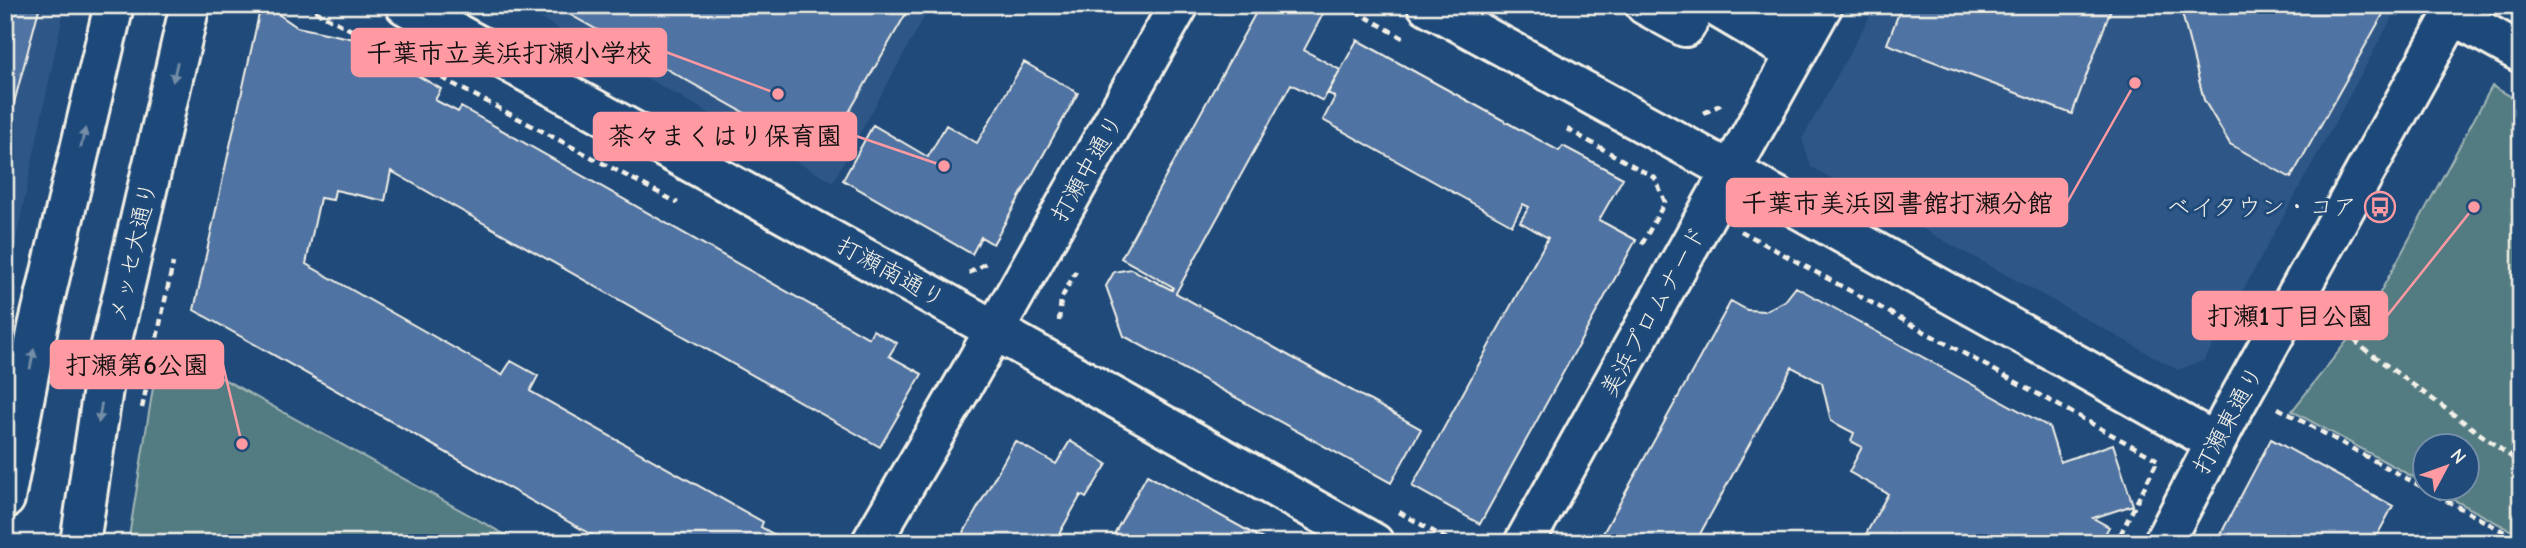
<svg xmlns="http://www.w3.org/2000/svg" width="2526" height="548" viewBox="0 0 2526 548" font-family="'Comic Neue','Klee One',sans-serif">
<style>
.built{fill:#2d5686}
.green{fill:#527b82;stroke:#a3b6b5;stroke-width:2}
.building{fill:#4f73a2;stroke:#f4f1e8;stroke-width:2}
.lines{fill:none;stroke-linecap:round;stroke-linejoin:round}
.minor-casing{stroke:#f4f1e8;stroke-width:44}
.path{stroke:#f4f1e8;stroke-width:4.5;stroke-dasharray:7 5;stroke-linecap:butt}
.minor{stroke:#1f4a7a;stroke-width:38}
.oneway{fill:#748da6}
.labels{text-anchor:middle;stroke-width:6;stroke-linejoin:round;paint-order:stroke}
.street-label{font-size:24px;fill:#f4f1e8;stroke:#1f4a7a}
.poi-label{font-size:24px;fill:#f4f1e8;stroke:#1f4a7a;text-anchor:end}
.leader{fill:none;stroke:#ff9aa2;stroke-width:2.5}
.callout-dot{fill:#ff9aa2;stroke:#1f4a7a;stroke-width:2.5}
.callout{fill:#ff9aa2;stroke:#ff9aa2;stroke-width:2.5}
.callout-label{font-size:26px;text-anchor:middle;font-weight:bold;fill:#111}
</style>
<rect width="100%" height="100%" fill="#1f4a7a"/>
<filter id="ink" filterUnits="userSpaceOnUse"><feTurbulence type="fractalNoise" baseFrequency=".0143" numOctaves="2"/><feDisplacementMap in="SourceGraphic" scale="14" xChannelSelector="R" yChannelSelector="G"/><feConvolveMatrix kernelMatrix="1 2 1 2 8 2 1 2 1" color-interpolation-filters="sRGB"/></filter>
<g filter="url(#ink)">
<path class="built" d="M5,5h60l-60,288z
M516,5h415l-98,177z
M1876,5h523l-194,355 -27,10 -367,-203 -9,-28z"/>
<path class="green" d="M2492,86l29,16v434l-87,-47h32v-42h-42v36l-132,-72 77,-98z
M160,344l360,199h-392z"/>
<path class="building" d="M5,5h35l-35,132z
M261,5h4l32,22 57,12 87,50 -6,11 23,12 3,-5 408,231 4,-8 24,13 -8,13 33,18 -42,73 -489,-276 -6,30 -50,-11 -2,10 -13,-2 -14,66 196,111 9,-14 27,15 -8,15 233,131 -2,5 28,16h-183l-412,-233z
M553,5h358l-88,152z
M1260,5h52l12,7 -20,38 36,20 -17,31 -32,-17 -115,209 245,136 -30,54 -267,-147 -18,-50 8,-14 17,-3 41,21 1,-3 -52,-29z
M1902,5h199l10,4 -39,105 -185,-70z
M2180,5h199l7,4 -95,169 -61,-34 -26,-44z
M1357,40l202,111 4,-5 60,32 -24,42 37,20 -156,284 -68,-38 136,-248 -28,-16 9,-15 -6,-3 -11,21 -189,-105 12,-23 -7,-4z
M1024,62l54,31 -85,151 -12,-7 -9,17 -129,-74 30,-55 55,32 18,-32 31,18z
M1796,287l253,140 11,35 53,-18 20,61 -40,13 16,9 -9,16h-239l27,-49 -39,-22 13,-25 -11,-6 3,-8 -23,-12 -9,-38 -30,-16 -97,176h-104l10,-6 130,-236 16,9 18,1 20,-10z
M2271,439l122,67 -20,37h-157z
M1015,441l41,23 14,-23 37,23 -21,34 -5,-3 -27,48h-96z
M1147,475l123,68h-161z
M2431,531l22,12h-29z"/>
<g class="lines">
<g class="minor-casing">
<path id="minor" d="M405,5l543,299 426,239
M1427,5l304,166 484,271
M1645,5l40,22 12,-22
M1713,5l83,49
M1779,5l33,19
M2453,15l68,38
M5,499l33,-172 76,-322
M80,543l27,-181 83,-357
M871,543l97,-166 211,-372
M1524,543l299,-538
M2163,543l73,-139 222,-399"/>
</g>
<path class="path" d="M304,5l374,198
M1345,5l58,33
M1704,113l16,-8 3,-4
M1567,129l88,49 10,24 -24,44
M1741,231l417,229 -42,83
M969,273l17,-10
M2328,315l35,33 158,116
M1059,321l2,-22 15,-28
M142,408l31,-145
M2278,408l146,80
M2425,489l96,52
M1399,512l55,31
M1472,543l10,-4 3,-5"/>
<use href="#minor" class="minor"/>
</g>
<defs><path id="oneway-solid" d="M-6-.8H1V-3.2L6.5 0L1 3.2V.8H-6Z" transform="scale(1.75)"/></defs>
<g class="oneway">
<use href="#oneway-solid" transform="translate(175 72) rotate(103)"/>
<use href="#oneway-solid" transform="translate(83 138) rotate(-77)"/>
<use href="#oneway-solid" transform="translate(32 359) rotate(-79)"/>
<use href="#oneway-solid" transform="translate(100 413) rotate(99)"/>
</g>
</g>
<defs>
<g id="bus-ring" transform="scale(1.575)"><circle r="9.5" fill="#1f4a7a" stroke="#ff9aa2" stroke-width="1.5"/><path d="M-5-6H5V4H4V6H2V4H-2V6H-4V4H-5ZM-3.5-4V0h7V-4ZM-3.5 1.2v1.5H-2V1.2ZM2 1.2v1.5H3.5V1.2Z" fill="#ff9aa2"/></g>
</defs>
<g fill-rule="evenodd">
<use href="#bus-ring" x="2380" y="207"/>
</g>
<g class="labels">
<g class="street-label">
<text transform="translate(1087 168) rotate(-60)" y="8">打瀬中通り</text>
<text transform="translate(133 252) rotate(-77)" y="8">メッセ大通り</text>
<text transform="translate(891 272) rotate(29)" y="8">打瀬南通り</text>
<text transform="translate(1653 311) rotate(-61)" y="8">美浜プロムナード</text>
<text transform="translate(2228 420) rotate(-61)" y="8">打瀬東通り</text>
</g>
<g class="poi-label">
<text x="2357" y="215">ベイタウン・コア</text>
</g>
</g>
<path class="leader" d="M778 94L666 52M944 166L856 136M2135 83L2067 203M2474 207L2387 316M242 444L223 365"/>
<g class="callout-dot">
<circle cx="778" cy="94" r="7"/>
<circle cx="944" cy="166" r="7"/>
<circle cx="2135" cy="83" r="7"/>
<circle cx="2474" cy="207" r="7"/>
<circle cx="242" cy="444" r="7"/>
</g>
<g class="callout">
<rect x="352" y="29" width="314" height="47" rx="7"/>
<rect x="594" y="113" width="262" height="47" rx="7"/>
<rect x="1727" y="179" width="340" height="47" rx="7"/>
<rect x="2193" y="292" width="194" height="47" rx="7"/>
<rect x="51" y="341" width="172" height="47" rx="7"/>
</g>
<g class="callout-label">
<text x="509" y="62">千葉市立美浜打瀬小学校</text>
<text x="725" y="145">茶々まくはり保育園</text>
<text x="1897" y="212">千葉市美浜図書館打瀬分館</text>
<text x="2290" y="325">打瀬1丁目公園</text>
<text x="137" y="374">打瀬第6公園</text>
</g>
<rect width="2526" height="548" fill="none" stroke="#1f4a7a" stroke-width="28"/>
<rect x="14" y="14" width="2498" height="520" fill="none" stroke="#f4f1e8" stroke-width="2.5" filter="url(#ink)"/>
<g transform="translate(2446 467) rotate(49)"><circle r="33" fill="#1f4a7a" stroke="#748da6" stroke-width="2"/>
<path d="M0-5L12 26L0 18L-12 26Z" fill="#ff9aa2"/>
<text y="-10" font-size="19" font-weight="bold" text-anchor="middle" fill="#f4f1e8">N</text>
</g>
</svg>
